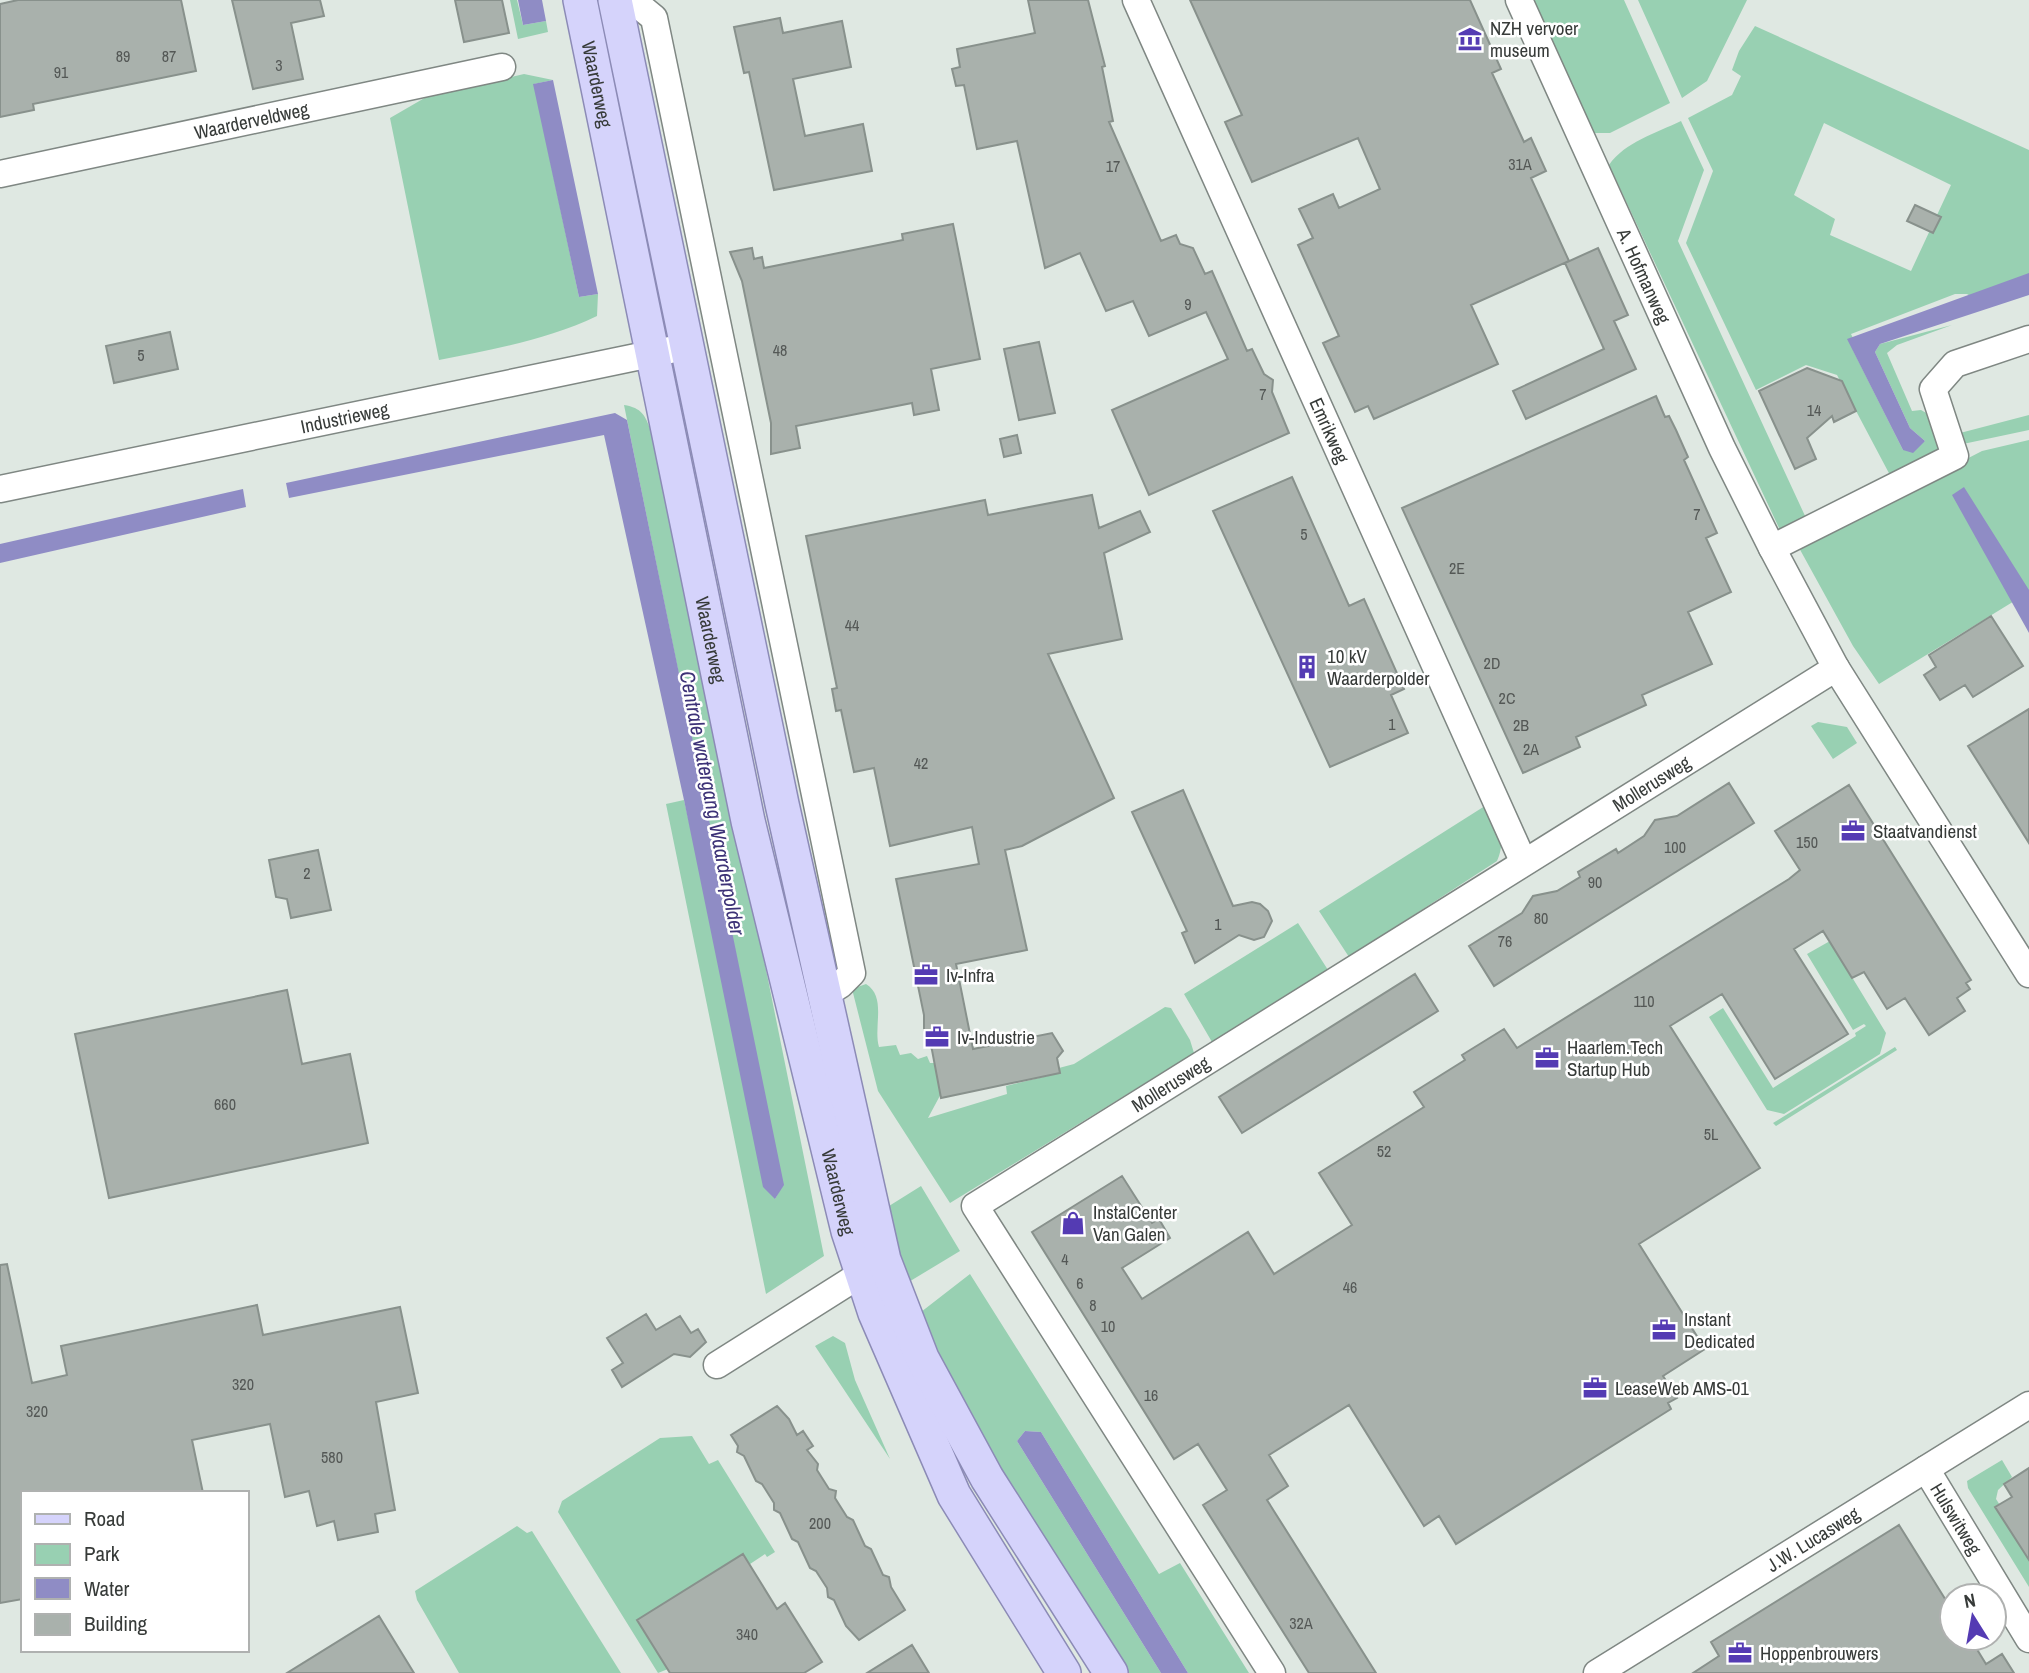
<svg xmlns="http://www.w3.org/2000/svg" width="2029" height="1673" viewBox="0 0 2029 1673" font-family="'Archivo Narrow',sans-serif">
<style>
.green{fill:#98d0b2;fill-rule:evenodd}
.water{fill:#8f8cc5}
.building{fill:#a9b1ac;stroke:#88918c;stroke-width:2}
.lines{fill:none;stroke-linecap:round;stroke-linejoin:round}
.minor-casing{stroke:#7f8783;stroke-width:29}
.major-casing{stroke:#8c8bb6;stroke-width:36}
.minor{stroke:#fff;stroke-width:26}
.major{stroke:#d5d3fb;stroke-width:33}
.labels{text-anchor:middle;stroke-width:5;stroke-linejoin:round;paint-order:stroke}
.number-label{font-size:16px;fill:#545856}
.poi-label{font-size:19px;fill:#373b39;stroke:#fff;text-anchor:start}
.street-label{font-size:19px;fill:#373b39;stroke:#fff}
.water-label{font-size:21px;font-style:italic;fill:#3d3277;stroke:#fff}
</style>
<rect width="100%" height="100%" fill="#dfe8e2"/>
<path class="green" d="M510,0h7l6,25 23,-4 2,11 -30,7z
M1534,0h90l46,103 -60,30h-16z
M1638,0h109l-40,81 -25,17z
M1755,26l274,124v132l-54,17 -8,-5h-12l-104,40 6,12 -4,4 50,100 22,-9 -15,-13 -35,-76 5,-8 72,-19 -55,20 -10,8 25,58 9,-1 14,8 5,32 -49,27 -54,-102 -31,-10 -50,25 -70,-147 27,-72 -25,-53 44,-23 9,-19 -9,-6 7,-19zM1824,123l127,62 -40,86 -81,-36 5,-16 -41,-24z
M524,74l29,6 -19,4 45,213 19,-3 -1,22c-50,24 -104,33 -158,44l-49,-242 38,-22z
M1681,121l23,49 -26,71 128,277 -26,12 -171,-365c16,-23 47,-32 72,-44z
M624,405c18,3 21,10 27,26l110,514 63,311 -58,38 -100,-490 18,-4 91,399 8,-14z
M2029,415v15l-66,14 -3,-11z
M2029,440v152l-150,92 -26,-38 -55,-100 184,-95z
M1818,722l29,5 10,16 -24,16 -22,-33z
M1488,804c9,21 19,35 9,57l-148,96 -30,-46z
M1298,923l30,47 -116,72 -28,-48z
M1830,941l56,92 -6,21 -96,60 -17,-4 -58,-93 14,-9 50,80 83,-52 -1,-3 11,-7 -2,-2 -11,6 -46,-76z
M866,984c21,13 7,43 13,63l17,-2 4,10 11,-2 7,6 9,-3 3,7h4l9,27 -15,28 79,-24 -1,-8 54,-13 -1,-5 15,-4 91,-57 6,1 19,32 4,13 -244,150 -72,-112 -26,-102z
M1895,1047l2,3 -121,76 -3,-3z
M921,1186l39,65 -53,32 -26,-72z
M970,1274l189,300 21,-11 69,110h-61l-147,-241 -16,-1 -8,10 144,232h-36l-164,-270 -40,-91z
M833,1336l12,7 10,37 35,79 -75,-113z
M692,1436l17,28 9,-4 57,92 -8,5 -2,-3 -15,10 -7,-9 -75,114 -10,4 -100,-161 4,-11 98,-63z
M2002,1460l10,17 -14,13 -2,9 33,51v37l-61,-99 -1,-7z
M517,1526l10,7 5,-2 89,142h-162l-42,-73 -2,-9z"/>
<path class="water" d="M518,0h24l4,21 -23,4z
M553,80l45,214 -19,3 -46,-213z
M2029,273v22l-149,49 -5,8 35,76 15,13 -12,12 -10,-3 -56,-111z
M615,413l12,7 157,765 -9,14 -12,-12 -79,-387 -80,-365 -315,63 -3,-15z
M1964,487l65,103v43l-77,-138z
M243,489l3,18 -246,56v-19z
M1025,1431l16,1 147,241h-27l-144,-232z"/>
<path class="building" d="M18,0h163l15,71 -163,33 1,6 -34,7v-113z
M232,0h88l4,16 -33,7 12,56 -50,10z
M455,0h47l7,33 -45,9z
M1028,0h60l17,66 -3,1 11,54 -4,1 52,119 15,-6 4,9 13,4 12,26 7,-3 35,80 5,-2 12,25 9,6 -1,12 17,41 -140,62 -37,-85 116,-51 -22,-47 -57,24 -16,-35 -27,10 -26,-58 -35,15 -28,-127 -40,8 -13,-64 -8,1 -4,-17 8,-2 -3,-18 78,-16z
M1190,0h280l31,69 -9,4 32,69 7,-4 15,33 -15,7 38,83 -98,44 27,59 -124,55 -6,-13 -13,6 -32,-69 16,-7 -41,-91 15,-7 -14,-29 34,-15 6,14 41,-19 -22,-51 -106,44 -27,-60 17,-7z
M780,18l3,15 59,-12 9,46 -58,12 12,57 58,-12 9,47 -98,19 -25,-118 -5,1 -10,-46z
M1915,205l26,12 -8,16 -26,-12z
M953,224l27,135 -49,10 8,41 -25,5 -2,-12 -116,23 4,22 -29,6v-31l-29,-142 -12,-29 22,-4 2,11 8,-2 2,11 139,-28 -1,-6z
M1598,248l30,67 -14,6 22,48 -110,50 -13,-28 91,-42 -39,-86z
M170,332l8,37 -64,14 -8,-37z
M1039,342l16,71 -36,7 -15,-71z
M1807,368l35,13 14,30 -22,11 -2,-6 -25,22 9,21 -21,10 -36,-78z
M1656,396l9,21 4,-1 7,14 12,27 -4,3 33,73 -11,5 25,54 -43,20 24,52 -70,31 4,10 -70,32 4,10 -57,26 -121,-265z
M1017,435l4,18 -17,4 -4,-18z
M1292,477l57,129 15,-7 40,90 -13,6 17,38 -78,34 -117,-256z
M1092,495l7,33 41,-17 10,21 -46,21 18,86 -74,15 66,144 -92,48 -17,4 22,100 -71,14 17,85 79,-16 11,18 -6,7 3,15 -119,25 -9,-48 -8,-21v-14l-28,-136 83,-15 -7,-37 -82,19 -16,-78 -20,4 -13,-62 -5,1 -4,-22 5,-1 -31,-152 179,-36 3,15z
M1991,616l32,50 -50,31 -8,-12 -25,15 -16,-25 12,-8 -7,-12z
M2029,709v134l-61,-97z
M1729,783l25,40 -260,163 -25,-40 53,-33 11,-17 24,-5 23,-14 -2,-5 38,-23 2,4 26,-17 11,-16 22,-4z
M1849,785l122,195 -5,3 4,6 -13,9 8,13 -36,24 -24,-37 -18,11 -23,-37 -12,6 -29,-47 -29,18 54,85 -73,45 -53,-85 -52,32 90,142 -121,76 66,105 -42,27 14,22 -9,5 3,6 -215,135 -17,-28 -15,10 -75,-121 -80,50 19,31 -21,14 109,173h-67l-106,-168 24,-15 -29,-46 -24,15 -142,-227 90,-56 30,47 7,-4 11,19 -48,30 20,31 106,-67 26,42 78,-49 -33,-52 105,-66 -10,-15 51,-32 -3,-5 42,-26 13,19 272,-169 11,-9 -25,-39z
M1183,790l50,116 19,-4 8,2 8,7 4,10 -8,16 -10,3 -15,-5 -44,28 -13,-30 5,-2 -55,-119z
M318,850l13,60 -40,8 -4,-19 -11,-2 -7,-37z
M1415,974l23,37 -196,122 -23,-36z
M287,990l15,74 48,-10 18,89 -259,55 -34,-164z
M7,1264l25,119 35,-8 -6,-29 196,-41 6,30 137,-28 18,86 -42,9 19,108 -20,4 3,18 -40,8 -4,-19 -17,5 -8,-35 -24,6 -15,-73 -78,16 11,53h-180v106l-23,4v-338z
M646,1314l10,16 24,-14 11,17 7,-4 8,13 -16,15 -16,-3 -52,33 -10,-17 11,-7 -16,-25z
M777,1406l12,13 8,16 6,-4 10,15 -6,4 11,14 -1,6 12,19 7,2 -1,7 12,19 6,3 12,26 6,3 12,26 6,2 2,10 14,23 -46,30 -13,-14 -12,-26 -6,-3 -1,-9 -11,-17 -6,-3 -12,-26 -6,-3 -12,-26 -6,-3v-7l-12,-19 -6,-3 -12,-25 -7,-4 1,-6 -7,-11z
M2029,1468v92l-34,-53 17,-10 -8,-13z
M1899,1525l53,85v28h18l16,26 16,-10 12,19h-321l26,-17 -8,-14z
M743,1554l34,55 8,-6 37,59 -18,11h-134l-33,-53z
M379,1616l35,57h-127z
M912,1645l17,28h-62z"/>
<g class="lines">
<g class="minor-casing">
<g id="minor">
<path d="M632,0l22,18 198,955 -12,12 -16,10"/>
<path id="s1" d="M1136,0l387,861"/>
<path id="s2" d="M1519,0l203,448 50,100 64,120 193,306"/>
<path id="s3" d="M0,174l502,-107"/>
<path id="s4" d="M0,489l670,-139"/>
<path d="M1772,548l183,-92 -22,-67 22,-25 74,-25"/>
<path d="M717,1365l160,-101"/>
<path id="s5" d="M1926,1469l103,170"/>
<path id="s6" d="M1272,1673l-297,-467 861,-538"/>
<path id="s7" d="M1597,1673l432,-268"/>
</g>
</g>
<g class="major-casing">
<g id="major">
<path id="s8" d="M580,0l168,821 100,410 27,82 79,182 110,178"/>
<path d="M615,0l167,804 102,456 38,98 65,120 124,195"/>
</g>
</g>
<use href="#minor" class="minor"/>
<use href="#major" class="major"/>
</g>
<defs>
<g id="museum-bare" transform="scale(1.89)"><path d="M0-6L6-3V-2H-6V-3ZM-5-1h2V3h-2ZM-1-1h2V3h-2ZM3-1h2V3H3ZM-6 4H6V6H-6Z" fill="#543bb3" stroke="#fff" stroke-width="2.5" paint-order="stroke"/></g>
<g id="building-bare" transform="scale(1.89)"><path d="M-4-6H4V6H1V3H-1V6H-4ZM-2.5-4.3h1.7v1.8h-1.7ZM.8-4.3h1.7v1.8H.8ZM-2.5-1h1.7V.8h-1.7ZM.8-1h1.7V.8H.8Z" fill="#543bb3" stroke="#fff" stroke-width="2.5" paint-order="stroke"/></g>
<g id="office-bare" transform="scale(1.89)"><path d="M-6-3h4V-5.5h4V-3h4V5H-6ZM-1-4.5V-3h2v-1.5ZM-6 0V1H6V0Z" fill="#543bb3" stroke="#fff" stroke-width="2.5" paint-order="stroke"/></g>
<g id="shop-bare" transform="scale(1.89)"><path d="M-5-2.5h2.3a2.7 3.5 0 0 1 5.4 0H5L5.5 6h-11ZM-1.5-2.5h3a1.5 2.3 0 0 0-3 0Z" fill="#543bb3" stroke="#fff" stroke-width="2.5" paint-order="stroke"/></g>
</defs>
<g fill-rule="evenodd">
<use href="#museum-bare" x="1470" y="39"/>
<use href="#building-bare" x="1307" y="667"/>
<use href="#office-bare" x="1853" y="831"/>
<use href="#office-bare" x="926" y="975"/>
<use href="#office-bare" x="937" y="1037"/>
<use href="#office-bare" x="1547" y="1058"/>
<use href="#shop-bare" x="1073" y="1223"/>
<use href="#office-bare" x="1664" y="1330"/>
<use href="#office-bare" x="1595" y="1388"/>
<use href="#office-bare" x="1740" y="1653"/>
</g>
<g class="labels">
<g class="number-label">
<text x="123" y="62">89</text>
<text x="169" y="62">87</text>
<text x="279" y="71">3</text>
<text x="61" y="78">91</text>
<text x="1520" y="170">31A</text>
<text x="1113" y="172">17</text>
<text x="1188" y="310">9</text>
<text x="780" y="356">48</text>
<text x="141" y="361">5</text>
<text x="1263" y="400">7</text>
<text x="1814" y="416">14</text>
<text x="1697" y="520">7</text>
<text x="1304" y="540">5</text>
<text x="1457" y="574">2E</text>
<text x="852" y="631">44</text>
<text x="1492" y="669">2D</text>
<text x="1507" y="704">2C</text>
<text x="1392" y="730">1</text>
<text x="1521" y="731">2B</text>
<text x="1531" y="755">2A</text>
<text x="921" y="769">42</text>
<text x="1807" y="848">150</text>
<text x="1675" y="853">100</text>
<text x="307" y="879">2</text>
<text x="1595" y="888">90</text>
<text x="1541" y="924">80</text>
<text x="1218" y="930">1</text>
<text x="1505" y="947">76</text>
<text x="1644" y="1007">110</text>
<text x="225" y="1110">660</text>
<text x="1711" y="1140">5L</text>
<text x="1384" y="1157">52</text>
<text x="1065" y="1265">4</text>
<text x="1080" y="1289">6</text>
<text x="1350" y="1293">46</text>
<text x="1093" y="1311">8</text>
<text x="1108" y="1332">10</text>
<text x="243" y="1390">320</text>
<text x="1151" y="1401">16</text>
<text x="37" y="1417">320</text>
<text x="332" y="1463">580</text>
<text x="820" y="1529">200</text>
<text x="1301" y="1629">32A</text>
<text x="747" y="1640">340</text>
</g>
<g class="poi-label">
<text x="1490" y="35">NZH vervoer<tspan x="1490" dy="22">museum</tspan></text>
<text x="1327" y="663">10 kV<tspan x="1327" dy="22">Waarderpolder</tspan></text>
<text x="1873" y="838">Staatvandienst</text>
<text x="946" y="982">Iv-Infra</text>
<text x="957" y="1044">Iv-Industrie</text>
<text x="1567" y="1054">Haarlem.Tech<tspan x="1567" dy="22">Startup Hub</tspan></text>
<text x="1093" y="1219">InstalCenter<tspan x="1093" dy="22">Van Galen</tspan></text>
<text x="1684" y="1326">Instant<tspan x="1684" dy="22">Dedicated</tspan></text>
<text x="1615" y="1395">LeaseWeb AMS-01</text>
<text x="1760" y="1660">Hoppenbrouwers</text>
</g>
<g class="street-label">
<text dy="7" stroke="none"><textPath href="#s8" startOffset="86">Waarderweg</textPath></text>
<text dy="7" stroke="none"><textPath href="#s3" startOffset="257">Waarderveldweg</textPath></text>
<text dy="7" stroke="none"><textPath href="#s2" startOffset="303">A. Hofmanweg</textPath></text>
<text dy="7" stroke="none"><textPath href="#s4" startOffset="352">Industrieweg</textPath></text>
<text dy="7" stroke="none"><textPath href="#s1" startOffset="472">Emrikweg</textPath></text>
<text dy="7" stroke="none"><textPath href="#s8" startOffset="653">Waarderweg</textPath></text>
<text dy="7" stroke="none"><textPath href="#s6" startOffset="1351">Mollerusweg</textPath></text>
<text dy="7" stroke="none"><textPath href="#s6" startOffset="784">Mollerusweg</textPath></text>
<text dy="7" stroke="none"><textPath href="#s8" startOffset="1220">Waarderweg</textPath></text>
<text dy="7" stroke="none"><textPath href="#s5" startOffset="58">Hulswitweg</textPath></text>
<text dy="7" stroke="none"><textPath href="#s7" startOffset="254">J.W. Lucasweg</textPath></text>
</g>
<g class="water-label">
<text transform="translate(712 803) rotate(79)" y="7">Centrale watergang Waarderpolder</text>
</g>
</g>
<rect x="21" y="1491" width="228" height="161" fill="#ffffff" stroke="#afb1b0" stroke-width="2"/>
<rect x="35" y="1514" width="35" height="10" fill="#d5d3fb" stroke="#afb1b0" stroke-width="2"/>
<text x="84" y="1526" font-size="21" fill="#373b39">Road</text>
<rect x="35" y="1544" width="35" height="21" fill="#98d0b2" stroke="#afb1b0" stroke-width="2"/>
<text x="84" y="1561" font-size="21" fill="#373b39">Park</text>
<rect x="35" y="1578" width="35" height="21" fill="#8f8cc5" stroke="#afb1b0" stroke-width="2"/>
<text x="84" y="1596" font-size="21" fill="#373b39">Water</text>
<rect x="35" y="1614" width="35" height="21" fill="#a9b1ac" stroke="#afb1b0" stroke-width="2"/>
<text x="84" y="1631" font-size="21" fill="#373b39">Building</text>
<g transform="translate(1973 1617) rotate(349)"><circle r="33" fill="#ffffff" stroke="#afb1b0" stroke-width="2"/>
<path d="M0-5L12 26L0 18L-12 26Z" fill="#543bb3"/>
<text y="-10" font-size="19" font-weight="bold" text-anchor="middle" fill="#373b39">N</text>
</g>
</svg>
